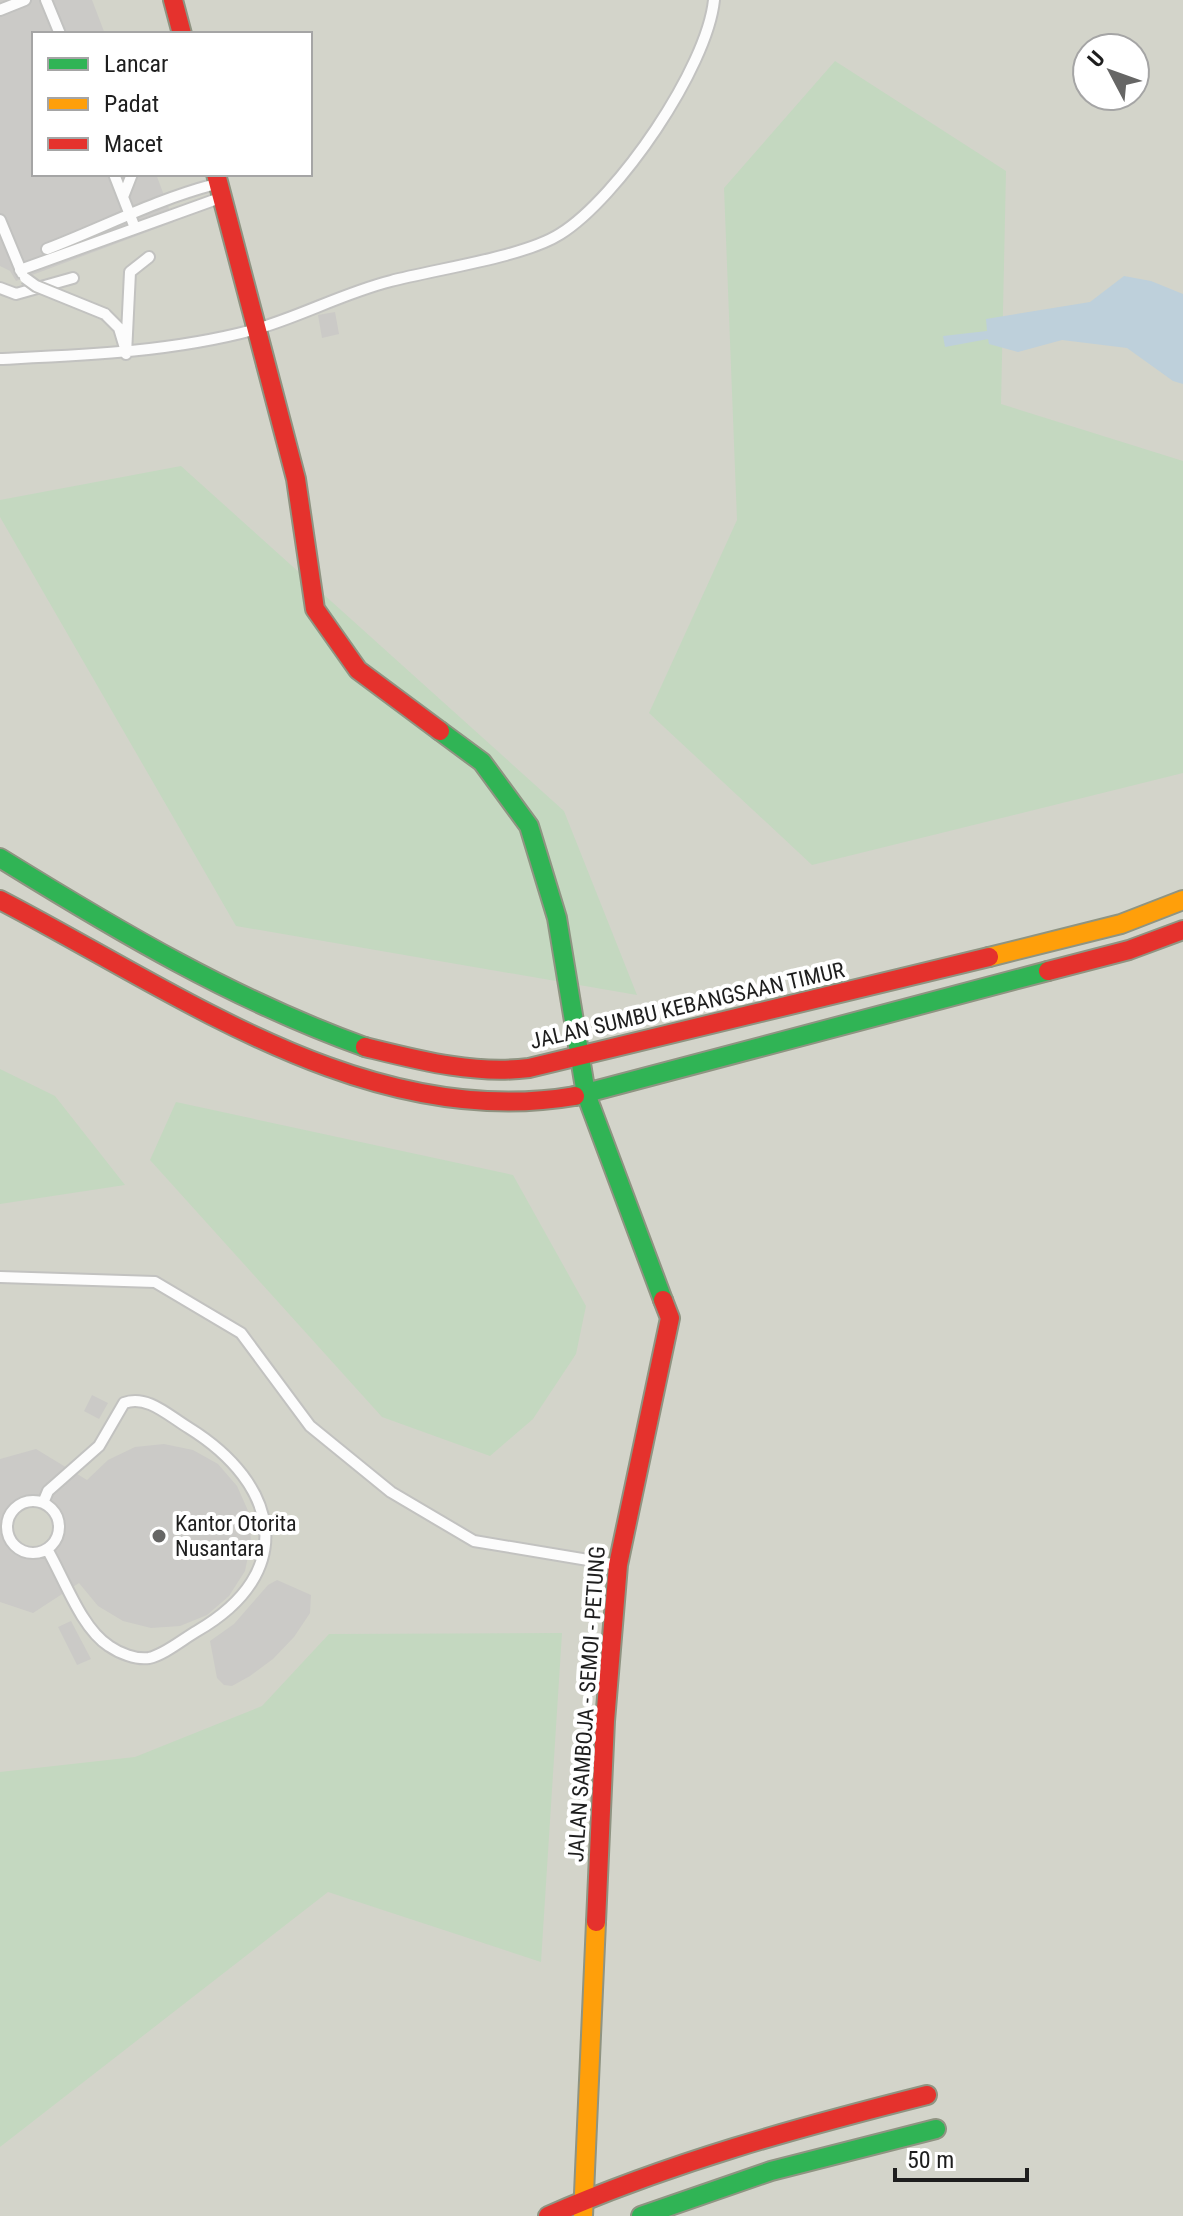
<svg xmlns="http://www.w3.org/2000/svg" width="1183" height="2216" viewBox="0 0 1183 2216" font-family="'Roboto Condensed',sans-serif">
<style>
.construction{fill:#d3d4ca;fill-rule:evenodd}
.forest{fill:#c4d8c0}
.water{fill:#bed0db}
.building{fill:#cbcac7;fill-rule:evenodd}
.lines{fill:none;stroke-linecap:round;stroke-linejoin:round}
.lane-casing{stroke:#c2c2c0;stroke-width:14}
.fast-casing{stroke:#8f9482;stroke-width:22}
.slow-casing{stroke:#8f9482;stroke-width:22}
.jam-casing{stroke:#8f9482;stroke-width:22}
.lane{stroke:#fcfcfc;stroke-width:10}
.fast{stroke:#30b455;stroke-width:18}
.slow{stroke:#ff9f0a;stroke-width:18}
.jam{stroke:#e5322d;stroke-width:18}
.lane-bridge-casing{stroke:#c2c2c0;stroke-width:14;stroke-linecap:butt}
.lane-bridge{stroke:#fcfcfc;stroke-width:10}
.poi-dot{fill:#666665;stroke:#fff;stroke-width:3}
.labels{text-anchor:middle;stroke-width:8;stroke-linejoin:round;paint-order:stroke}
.street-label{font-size:22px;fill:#1e1e1e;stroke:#fff}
.poi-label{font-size:22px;fill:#1e1e1e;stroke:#fff;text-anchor:start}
</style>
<rect width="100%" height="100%" fill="#ecece8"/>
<path class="construction" d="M0,0h1183v2216h-1183zM34,34h276v140h-276zM1087,48h48v48h-48z"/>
<path class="forest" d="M835,61l171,110 -5,233 182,57v312l-371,92 -163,-152 88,-193 -13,-332z
M181,466l383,345 73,184 -401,-69 -236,-409v-17z
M0,1069l55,27 70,89 -125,19z
M176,1102l337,73 73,131 -10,48 -43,65 -43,37 -108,-39 -232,-257z
M562,1633l-21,329 -213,-70 -328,255v-375l135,-15 127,-51 67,-72z"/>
<path class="water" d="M1124,276l27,5 32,13v90l-10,-3 -46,-33 -65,-8 -44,12 -29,-8 -1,-5 -43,8 -2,-11 44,-5 -1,-12 104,-17z"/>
<path class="building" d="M0,0h92l13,34h-71v140h122l18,48 -158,59 -6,-10 -10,-5z
M335,312l4,22 -17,4 -4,-23z
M92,1395l16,8 -9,16 -15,-8z
M164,1444l29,6 25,14 19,22 12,27 2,29 -6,29 -16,25 -22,19 -27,11 -29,2 -28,-7 -25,-15 -19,-23 -46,30 -33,-11v-143l36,-10 51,31 21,-20 27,-13zM31,1505l20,8 4,12 -2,12 -8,9 -12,3 -12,-3 -8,-9 -2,-11 3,-11z
M277,1580l34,15 -1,18 -16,24 -21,22 -23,17 -18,10 -8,-1 -7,-7 -7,-37 24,-17 34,-39z
M71,1621l20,38 -14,6 -19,-38z"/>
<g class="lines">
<g class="lane-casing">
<path id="lane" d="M46,0l14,34
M0,10l25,-10
M114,174l21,54
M123,197l9,-23
M0,220l22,53
M47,249c55,-21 108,-49 165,-64
M20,270l197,-71
M0,288l16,6 57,-16
M105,314l14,14 6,20
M126,354l4,-82 19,-15
M0,359c85,-4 170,-7 253,-29 47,-13 90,-37 138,-49 45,-12 133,-24 169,-47 58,-36 147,-166 154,-234
M0,1277l155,5 86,51 69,93 81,66 83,49 138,23
M7 1527a26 26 0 1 1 52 0a26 26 0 1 1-52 0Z
M43,1503l5,-12 51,-45 25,-43c23,-9 45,13 65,25 90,56 110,144 8,203 -14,8 -33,24 -48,27 -13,2 -30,-5 -40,-12 -28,-18 -45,-68 -62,-97"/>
</g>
<g class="fast-casing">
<path id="fast" d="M440,731l42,31 47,64 28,92 29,176 77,206
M0,858c118,73 234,142 365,189
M575,1096l473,-125
M641,2216l130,-45 165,-42"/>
</g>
<g class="slow-casing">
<path id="slow" d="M989,957l132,-33 62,-24
M583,2216l13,-294"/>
</g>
<g class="jam-casing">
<path id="jam" d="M173,0l9,34
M216,174l80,305 19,130 43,61 82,61
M0,900c176,91 367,232 575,196
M1048,971l81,-21 54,-20
M365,1047c53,13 109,28 164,21l460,-111
M596,1922l9,-201 13,-156 52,-247 -7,-18
M548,2216c124,-54 248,-88 379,-121"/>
</g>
<use href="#lane" class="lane"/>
<use href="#fast" class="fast"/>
<use href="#slow" class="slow"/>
<use href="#jam" class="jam"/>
<g class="lane-bridge-casing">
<path id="lane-bridge" d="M25,278l11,8 69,28"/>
</g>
<use href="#lane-bridge" class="lane-bridge"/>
</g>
<circle class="poi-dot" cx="159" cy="1536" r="8"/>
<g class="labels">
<g class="street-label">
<text transform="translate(687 1005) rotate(-13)" y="8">JALAN SUMBU KEBANGSAAN TIMUR</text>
<text transform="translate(586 1704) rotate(-86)" y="8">JALAN SAMBOJA - SEMOI - PETUNG</text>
</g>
<g class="poi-label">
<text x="175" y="1531">Kantor Otorita<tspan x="175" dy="25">Nusantara</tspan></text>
</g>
</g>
<rect x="32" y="32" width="280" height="144" fill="#ffffff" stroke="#a5a5a5" stroke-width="2"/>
<rect x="48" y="58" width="40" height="12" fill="#30b455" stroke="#a5a5a5" stroke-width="2"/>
<text x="104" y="72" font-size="24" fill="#1e1e1e">Lancar</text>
<rect x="48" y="98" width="40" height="12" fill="#ff9f0a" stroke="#a5a5a5" stroke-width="2"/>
<text x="104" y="112" font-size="24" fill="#1e1e1e">Padat</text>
<rect x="48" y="138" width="40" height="12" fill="#e5322d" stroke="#a5a5a5" stroke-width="2"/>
<text x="104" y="152" font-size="24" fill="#1e1e1e">Macet</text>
<g transform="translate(1111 72) rotate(311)"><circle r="38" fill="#ffffff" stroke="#a5a5a5" stroke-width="2"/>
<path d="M0-6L14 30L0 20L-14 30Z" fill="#666665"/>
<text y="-12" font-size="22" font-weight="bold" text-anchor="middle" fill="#1e1e1e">U</text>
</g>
<path d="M895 2168v12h132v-12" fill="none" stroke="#1e1e1e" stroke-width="4"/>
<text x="907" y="2168" font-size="24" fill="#1e1e1e" stroke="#ffffff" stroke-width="6" paint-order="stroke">50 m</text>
</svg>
